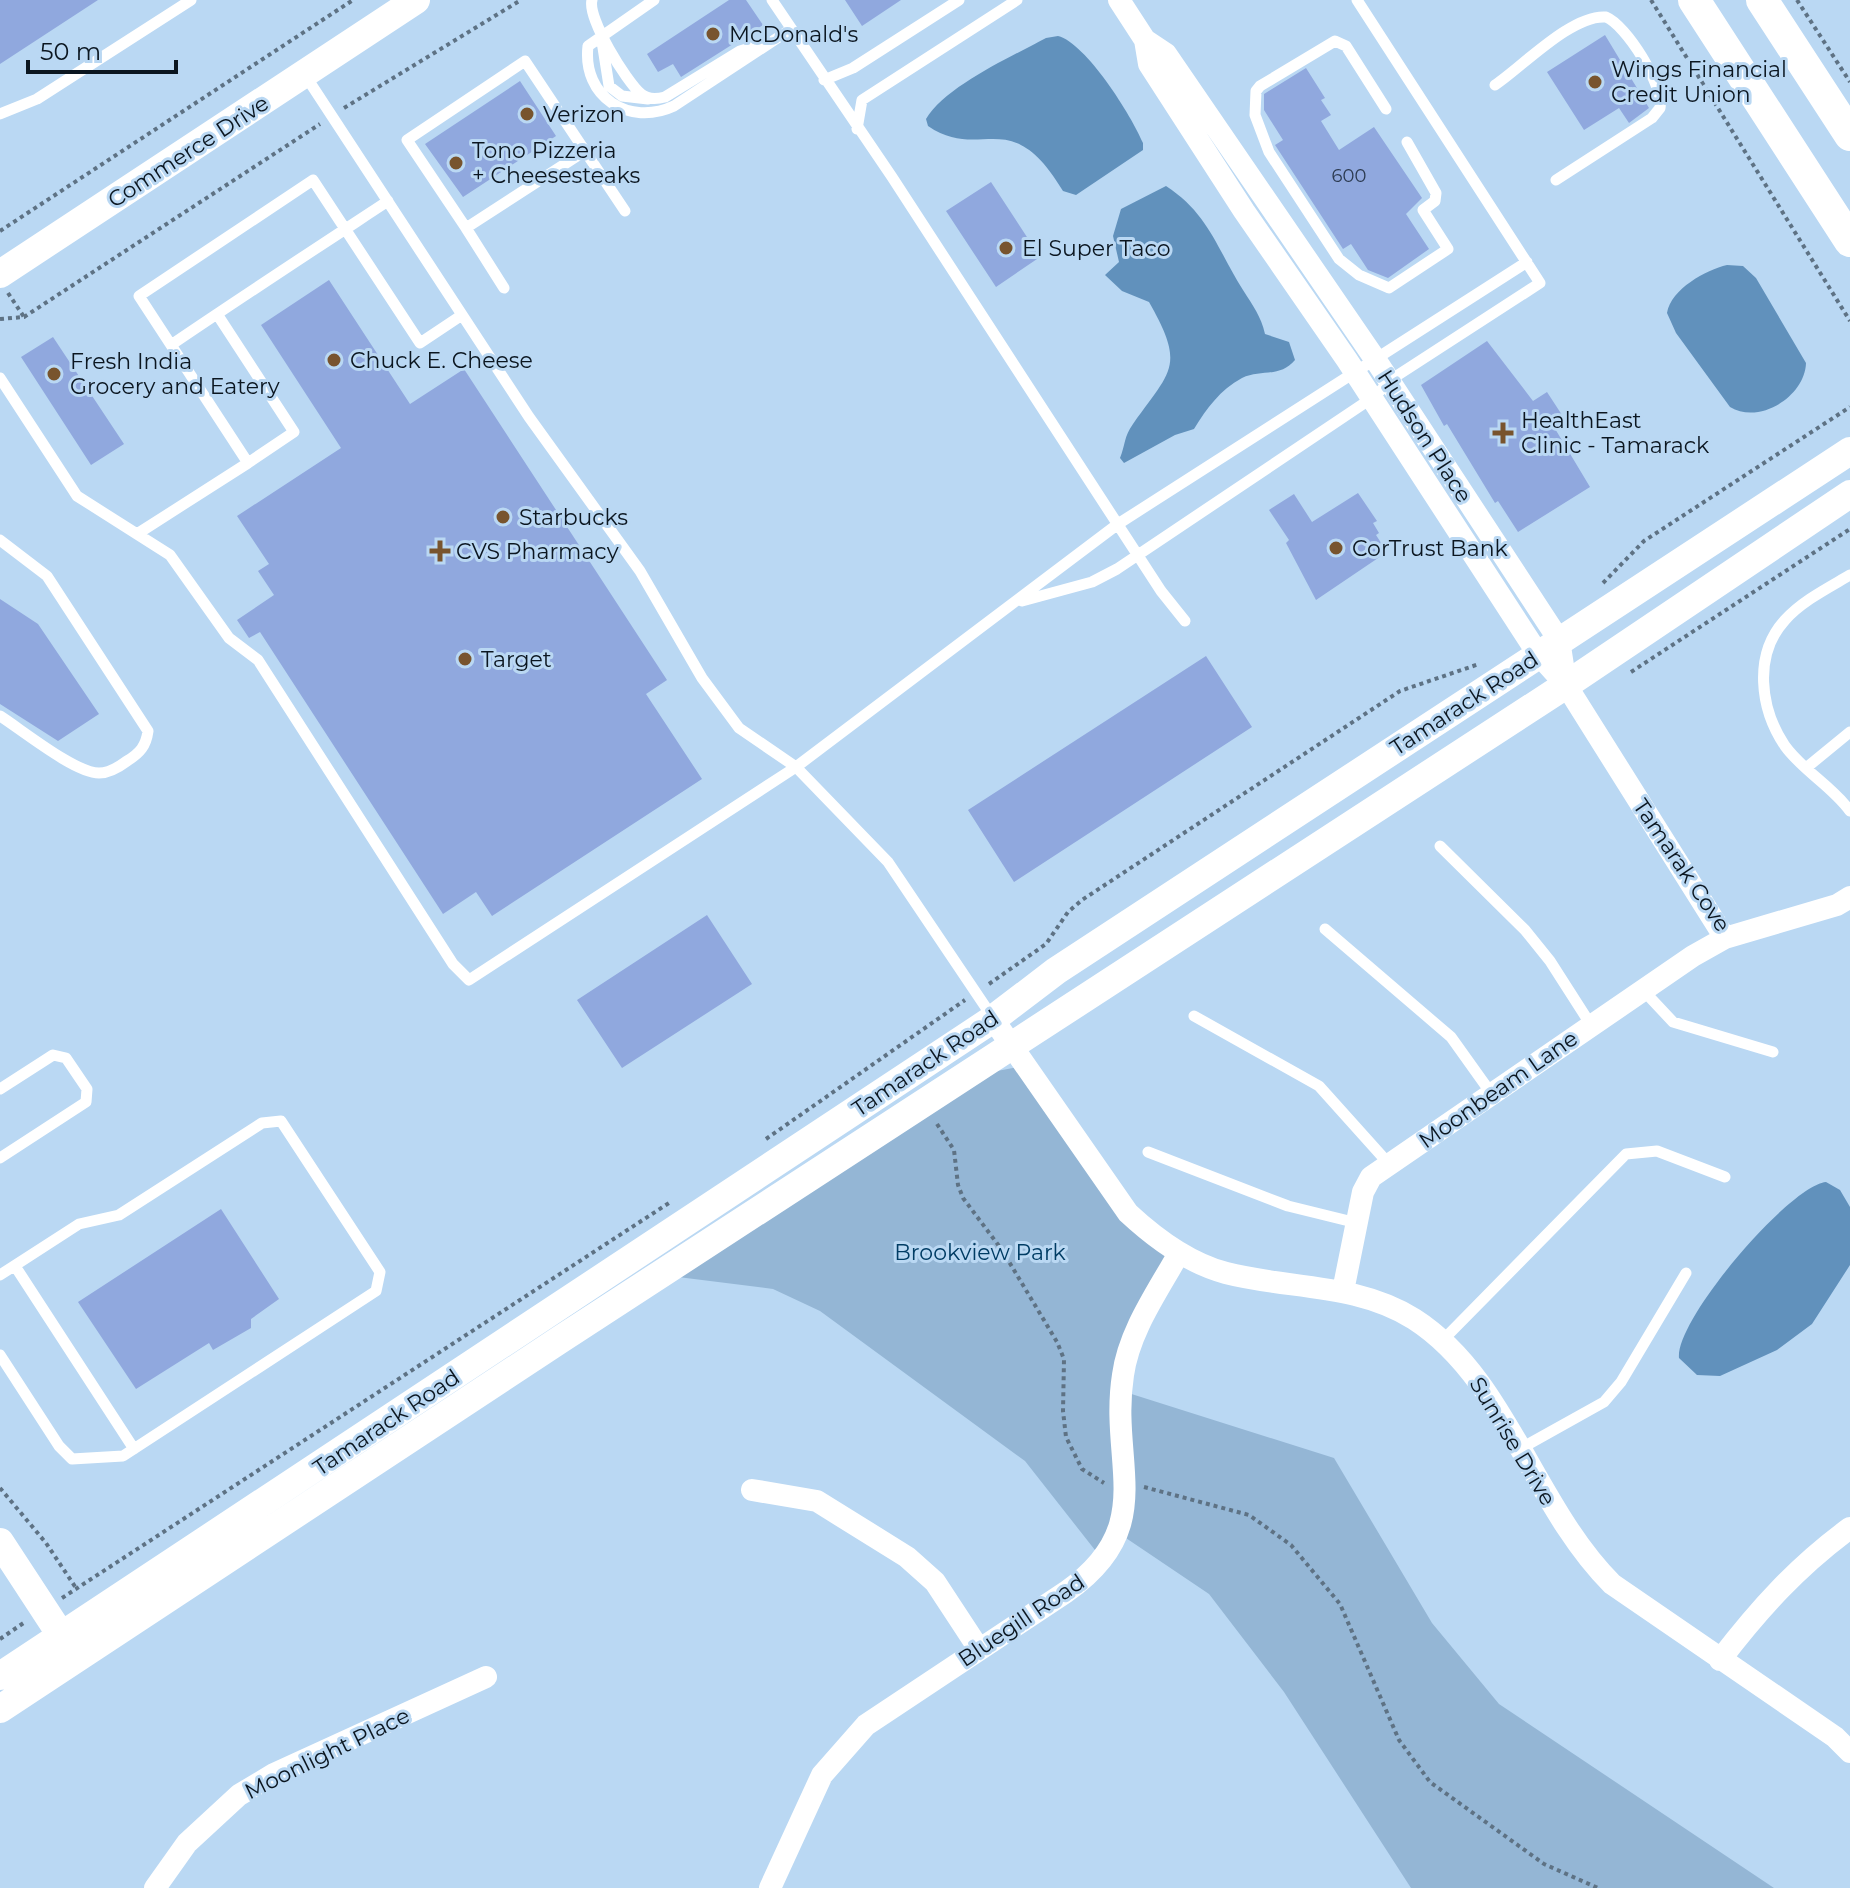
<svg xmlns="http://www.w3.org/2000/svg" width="1850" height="1888" viewBox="0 0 1850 1888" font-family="Montserrat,sans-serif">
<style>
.green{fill:#94b6d5}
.water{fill:#6191bc}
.building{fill:#90a8de}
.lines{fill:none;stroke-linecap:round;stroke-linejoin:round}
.path{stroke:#5e7284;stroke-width:4;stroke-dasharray:4 4;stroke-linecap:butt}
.service{stroke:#fff;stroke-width:11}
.minor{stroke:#fff;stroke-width:22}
.tertiary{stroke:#fff;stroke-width:28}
.secondary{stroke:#fff;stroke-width:32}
.poi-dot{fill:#78542e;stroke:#bad8f3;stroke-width:3}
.labels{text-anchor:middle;stroke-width:6;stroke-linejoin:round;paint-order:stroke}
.number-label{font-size:18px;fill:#2c3a50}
.poi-label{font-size:22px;fill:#0b1620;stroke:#bad8f3;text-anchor:start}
.street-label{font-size:22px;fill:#0b1620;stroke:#bad8f3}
.park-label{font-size:22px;fill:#003c64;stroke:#bad8f3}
</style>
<rect width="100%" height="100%" fill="#bad8f3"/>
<path class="green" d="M1028,1065l84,125 67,63 -57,138 212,67 98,165 67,81 275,184h-363l-127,-196 -75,-98 -92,-62 -15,27 -77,-98 -205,-150 -47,-22 -95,-12 314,-205z"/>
<path class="water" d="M1058,36c28,7 74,80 85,107v7l-67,45 -13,-4c-53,-89 -81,-28 -135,-65l-2,-7c20,-33 85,-62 120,-81z
M1166,186c43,28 51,63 77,104 10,16 18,26 22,44l24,8 6,18c-15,18 -34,9 -53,18 -22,12 -35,30 -48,51l-19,6 -51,28 -4,-5c5,-12 4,-22 13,-34 38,-54 53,-57 16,-122l-27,-11 -17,-16 14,-13 -6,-26 8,-27z
M1727,265l16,1 13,12 50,85c-1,33 -46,62 -76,44l-54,-74 -9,-20c4,-24 39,-43 60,-48z
M1826,1182l14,8 10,17v58l-38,59 -35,26 -57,26 -23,-1 -18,-17c-4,-38 110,-172 147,-176z"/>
<path class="building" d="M0,0h98l-98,64z
M729,0h17l17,25 -82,52 -8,-13 -15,8 -11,-18z
M845,0h56l-39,26z
M1605,35l44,73 -20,15 -10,-15 -35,22 -37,-58z
M1306,68l19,30 -4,2 10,15 -10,6 18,29 35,-23 48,71 -16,16 23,35 -41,29 -20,-8 -17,-26 -8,5 -66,-101 -2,-3 8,-5 -19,-30v-16z
M520,81l36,55 -93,61 -38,-53z
M991,182l49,75 -44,30 -50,-76z
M329,280l81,124 54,-35 203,311 -21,14 56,85 -210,137 -16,-24 -33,22 -183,-282 -11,6 -12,-18 37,-25 -16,-24 11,-7 -32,-48 104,-68 -80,-123z
M53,337l71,107 -33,21 -70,-108z
M1487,341l46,60 14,-9 15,23 -11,7 39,65 -72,45 -20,-31 -3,2 -48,-79 -3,2 -23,-41z
M1358,493l19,28 -4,2 6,10 -3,2 11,17 -71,48 -30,-57 3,-3 -20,-30 25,-16 18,28z
M0,599l38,25 61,90 -41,27 -58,-37z
M1206,656l46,71 -238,155 -46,-72z
M707,915l45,69 -130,84 -45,-68z
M221,1209l58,90 -28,20v9l-38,22 -4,-7 -73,46 -58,-87z"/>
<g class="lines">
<path class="path" d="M1651,0l199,321
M1797,0l53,82
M344,108l177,-108
M0,231l353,-231
M8,293l16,24
M0,319l24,-2 296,-193
M1603,583l41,-42 206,-134
M1631,672l219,-143
M989,984l57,-40 22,-32 14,-12 318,-209 79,-27
M937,1124l17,26 4,35 5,13 39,52 55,92 7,17 -1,52 3,26 16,32 22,14
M766,1139l199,-139
M1144,1487l105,28 42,30 49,59 59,136 31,42 114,82 54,24
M0,1488l46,55 30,45
M62,1598l610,-397
M0,1639l25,-17"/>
<path class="service" d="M592,0c-5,18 34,81 49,94 7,6 16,5 24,3l75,-46 23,-7
M654,0l-66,46c-6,51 41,81 86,60l117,-77
M772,0l120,177 269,414 24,30
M601,35l8,51 13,10 26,3
M305,75l224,342 111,154 62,107 37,50 57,39 92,95 105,156
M824,80l29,-12 106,-68
M1495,85c27,-18 77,-71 111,-68 20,8 58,68 54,91l-8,10 -96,62
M1386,109l-40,-63 -11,-5 -75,45 -4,5 -1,24 14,37 70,107 20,16 30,13 59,-39 -25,-39 12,-9 1,-8 -29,-51
M0,114l37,-15 154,-99
M857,129l5,-29 155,-100
M388,201c-73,48 -145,95 -217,144l-32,-49 174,-116 107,163 42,-28
M466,228l-59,-88 118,-79 60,90
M504,288l-38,-60 119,-77 40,60
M171,345l77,118 46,-31 -77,-118
M0,378l77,118 93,59 59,83 29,22 195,304 16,16 327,-213 322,-243 409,-262
M137,534l111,-71
M0,540l47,36 101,155c-2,15 -8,22 -21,30 -8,6 -17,12 -28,12 -24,0 -77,-43 -99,-57
M1850,575c-22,13 -48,26 -65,45 -32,35 -25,89 0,126 18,25 47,40 65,65
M1022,601l70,-19 25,-13 255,-171 26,-23 142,-92 -183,-283
M1806,768l44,-36
M1440,846l85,84 25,31 41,64
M1325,929l126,108 40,56
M1643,990l30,32 100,30
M1194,1016l125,70 70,78
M0,1089l53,-34 13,3 21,31 -1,13 -86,56
M1148,1152l140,54 69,17
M15,1266l119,183
M0,1275l79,-51 40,-9 143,-92 19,-2 99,151 -4,19 -253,165 -51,3 -13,-13 -59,-91
M1442,1341l184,-187 31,-3 68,26
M1518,1450l86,-48 17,-20 65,-109"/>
<path class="minor" d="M1119,0l26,40 21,14 209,305 184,281 7,45
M1145,40l4,24 95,147 103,149 191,294 28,31 159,253
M993,1019l135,194c28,26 60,50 98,60 62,16 131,10 188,46 92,59 119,186 198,265l223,153 15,15
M1343,1291l20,-99 8,-15 322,-221 32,-18 112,-33 13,-8
M752,1490l65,11 90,56 28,25 44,67
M1720,1660c39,-51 78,-94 130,-132
M155,1888l32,-45 52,-48 35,-21 212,-97
M770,1888l52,-113 44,-50 200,-133c94,-66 43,-128 57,-217 6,-44 35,-84 56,-122"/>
<path class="tertiary" d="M0,274l416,-274
M0,1542l72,110
M0,1676l993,-657 63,-48 794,-520
M0,1709l561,-370 1005,-654 284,-191"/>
<path class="secondary" d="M1694,0l156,241
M1762,0l88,135"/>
</g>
<g class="poi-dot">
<circle cx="713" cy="34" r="8"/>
<circle cx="1595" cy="82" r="8"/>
<circle cx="527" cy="114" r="8"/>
<circle cx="456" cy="163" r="8"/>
<circle cx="1006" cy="248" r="8"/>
<circle cx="334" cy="360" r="8"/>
<circle cx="54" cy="374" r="8"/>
<path d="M1499 421h8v8h8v8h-8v8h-8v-8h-8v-8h8z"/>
<circle cx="503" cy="517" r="8"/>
<circle cx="1336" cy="548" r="8"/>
<path d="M436 539h8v8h8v8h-8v8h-8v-8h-8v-8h8z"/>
<circle cx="465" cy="659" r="8"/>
</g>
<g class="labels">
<g class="number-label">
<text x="1349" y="182">600</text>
</g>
<g class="poi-label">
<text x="729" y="42">McDonald's</text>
<text x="1611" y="77">Wings Financial<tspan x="1611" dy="25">Credit Union</tspan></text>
<text x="543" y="122">Verizon</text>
<text x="472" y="158">Tono Pizzeria<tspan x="472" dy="25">+ Cheesesteaks</tspan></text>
<text x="1022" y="256">El Super Taco</text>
<text x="350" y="368">Chuck E. Cheese</text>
<text x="70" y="369">Fresh India<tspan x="70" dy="25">Grocery and Eatery</tspan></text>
<text x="1521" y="428">HealthEast<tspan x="1521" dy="25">Clinic - Tamarack</tspan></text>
<text x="519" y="525">Starbucks</text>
<text x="1352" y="556">CorTrust Bank</text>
<text x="456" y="559">CVS Pharmacy</text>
<text x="481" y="667">Target</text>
</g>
<g class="street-label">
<text transform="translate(188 151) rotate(-33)" y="8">Commerce Drive</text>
<text transform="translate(1425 436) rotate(57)" y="8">Hudson Place</text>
<text transform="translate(1464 703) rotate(-33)" y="8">Tamarack Road</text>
<text transform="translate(1682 865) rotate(56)" y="8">Tamarak Cove</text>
<text transform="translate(925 1063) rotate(-34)" y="8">Tamarack Road</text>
<text transform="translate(1498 1089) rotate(-35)" y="8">Moonbeam Lane</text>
<text transform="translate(386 1422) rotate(-34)" y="8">Tamarack Road</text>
<text transform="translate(1513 1441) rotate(59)" y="8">Sunrise Drive</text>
<text transform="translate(1021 1620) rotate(-34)" y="8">Bluegill Road</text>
<text transform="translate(327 1753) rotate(-26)" y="8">Moonlight Place</text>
</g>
<g class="park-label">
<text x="980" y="1260">Brookview Park</text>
</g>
</g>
<path d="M28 60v12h148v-12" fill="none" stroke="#0b1620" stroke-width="4"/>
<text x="40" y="60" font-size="24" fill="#0b1620" stroke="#bad8f3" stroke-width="6" paint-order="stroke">50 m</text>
</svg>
